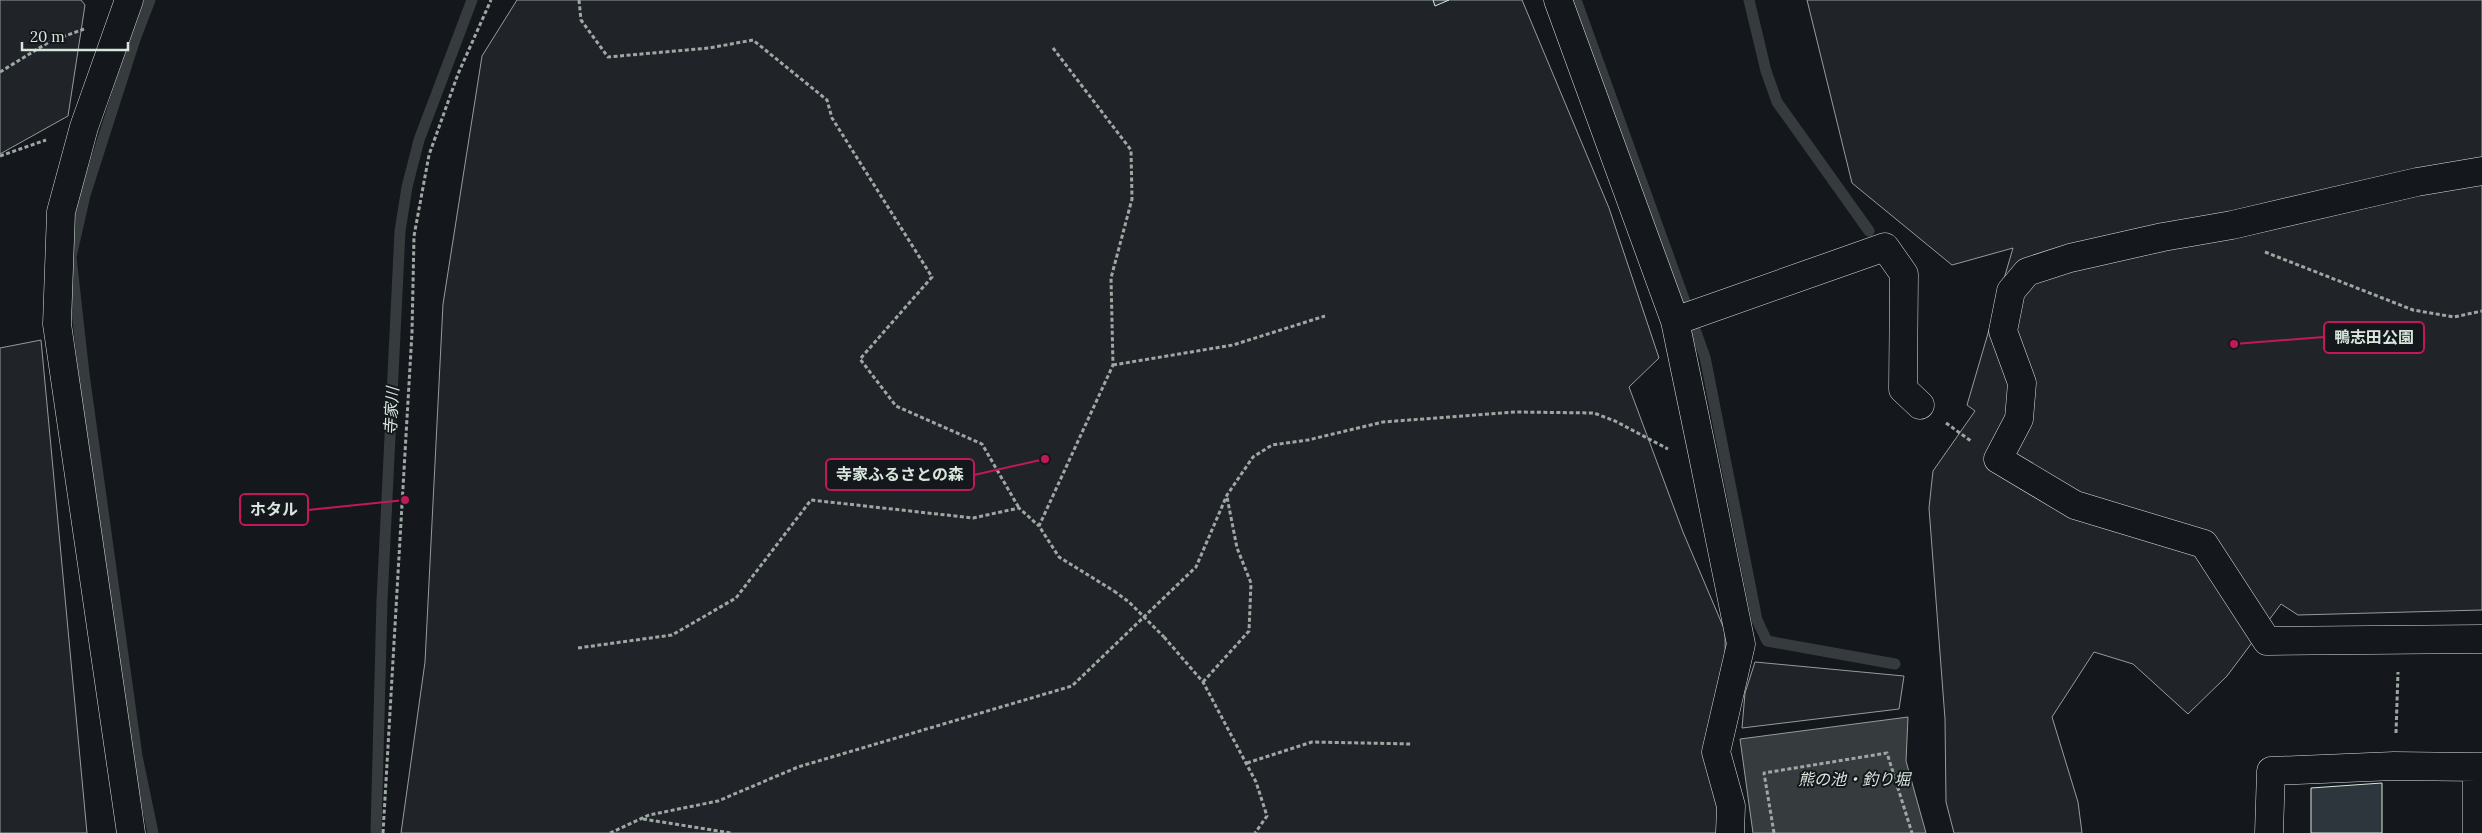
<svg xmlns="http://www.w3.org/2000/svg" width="2482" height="833" viewBox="0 0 2482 833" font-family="Lora,'Noto Sans JP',serif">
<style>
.green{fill:#202428;stroke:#939e99}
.water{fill:#363b3e;stroke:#939e99}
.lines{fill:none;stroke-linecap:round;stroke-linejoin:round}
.stream{stroke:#363b3e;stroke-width:11}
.building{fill:#2c363c;stroke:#d8e6dc}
.minor-casing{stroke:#d8e6dc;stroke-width:29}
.path{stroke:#9da8a2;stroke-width:3;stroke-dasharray:4 2.5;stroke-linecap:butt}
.minor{stroke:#14181c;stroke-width:28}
.path-bridge{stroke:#9da8a2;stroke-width:3;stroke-dasharray:4 2.5;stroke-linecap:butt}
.labels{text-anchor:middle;stroke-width:4;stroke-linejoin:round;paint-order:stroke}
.water-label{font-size:16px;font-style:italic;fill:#d8e6dc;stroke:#14181c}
.leader{fill:none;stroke:#c2185b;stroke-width:2}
.callout-dot{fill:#c2185b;stroke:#14181c;stroke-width:2}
.callout{fill:#14181c;stroke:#c2185b;stroke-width:2}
.callout-label{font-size:16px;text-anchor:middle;font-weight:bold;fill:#d8e6dc}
</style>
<rect width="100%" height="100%" fill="#14181c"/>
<path class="green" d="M0,0h81l4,5 -17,111 -68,38z
M517,0h1005l87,208 50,150 -30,29 54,145 42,99 1,124 8,78h-1333l24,-171 18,-358 39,-248z
M1807,0h675v610l-184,5 -17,-11 -54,72 -39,38 -55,-50 -39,-12 -42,65 26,85 4,31h-128l-8,-31 -1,-83 -16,-211 4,-37 42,-60 -8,-6 46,-157 -61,17 -100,-82z
M41,340l46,493h-87v-485z
M1755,662l149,14 -5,33 -157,19 3,-35z"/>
<path class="water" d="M1908,717l-2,44 20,72h-173l-13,-94z"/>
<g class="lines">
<path class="stream" d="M150,0l-15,39 -50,156 -14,62 13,117 53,382 16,77
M1576,0l129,357 52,263 10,21 128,23
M1749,0l17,71 11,31 92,129
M376,833l6,-232 18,-370 7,-44 12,-47 53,-140"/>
</g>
<path class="building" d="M1433,0h16l-14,6z
M2382,783v50h-71v-45z"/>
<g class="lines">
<g class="minor-casing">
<path id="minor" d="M129,0l-45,127 -23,85 -4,112 74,509
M1558,0l117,321 28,135 38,188 -25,108 15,54 -1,27
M2482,171l-65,11 -185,43 -69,12 -93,21 -43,14 -16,19 -8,40 19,52 -3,36 -21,40 77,46 129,39 63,97 215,-2
M1675,321l210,-74 19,27 -1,115 17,16
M2269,833l2,-62 123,-5 83,1
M2477,833v-66h5"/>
</g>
<path class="path" d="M579,0l2,20 27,37 101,-9 44,-8 74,60 5,18 100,159 -72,82 36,47 86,38 37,64
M1053,48l78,102 1,49 -21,79 2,87 -74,161 20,31 55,34
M0,72l49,-30 35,-13
M0,156l46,-16
M2265,252l148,58 41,7 28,-6
M1113,365l120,-20 92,-29
M1946,423l25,18
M1164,637l39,45 53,100 11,34 -12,17
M578,648l94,-13 64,-37 75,-98 162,18 46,-10 20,18
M1203,682l46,-51 2,-48 -14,-35 -10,-51
M2396,733l2,-61
M1247,763l65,-21 100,2
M643,819l88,14
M383,833l29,-501 2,-96 15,-81 29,-81 33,-74
M610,833l39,-18 69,-14 80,-34 274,-81 124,-119 31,-72 26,-38 19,-12 36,-5 75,-18 132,-10 79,1 21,8 53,28
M1774,833l-10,-60 123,-20 25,80"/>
<use href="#minor" class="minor"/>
<path class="path-bridge" d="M1114,591l15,11 35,35"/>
</g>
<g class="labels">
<g class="water-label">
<text transform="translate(391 411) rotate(-87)" y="6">寺家川</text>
<text x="1854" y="785">熊の池・釣り堀</text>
</g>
</g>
<path class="leader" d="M2234 344L2324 337M1045 459L974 475M405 500L308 510"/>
<g class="callout-dot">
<circle cx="2234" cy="344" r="5"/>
<circle cx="1045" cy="459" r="5"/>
<circle cx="405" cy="500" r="5"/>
</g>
<g class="callout">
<rect x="2324" y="322" width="100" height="31" rx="5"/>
<rect x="826" y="459" width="148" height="31" rx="5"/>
<rect x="240" y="494" width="68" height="31" rx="5"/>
</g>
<g class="callout-label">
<text x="2374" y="343">鴨志田公園</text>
<text x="900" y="480">寺家ふるさとの森</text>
<text x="274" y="515">ホタル</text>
</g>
<path d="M22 42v8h106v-8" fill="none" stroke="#d8e6dc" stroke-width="2.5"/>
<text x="30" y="42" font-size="15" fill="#d8e6dc" stroke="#14181c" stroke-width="4" paint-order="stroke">20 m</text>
</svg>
